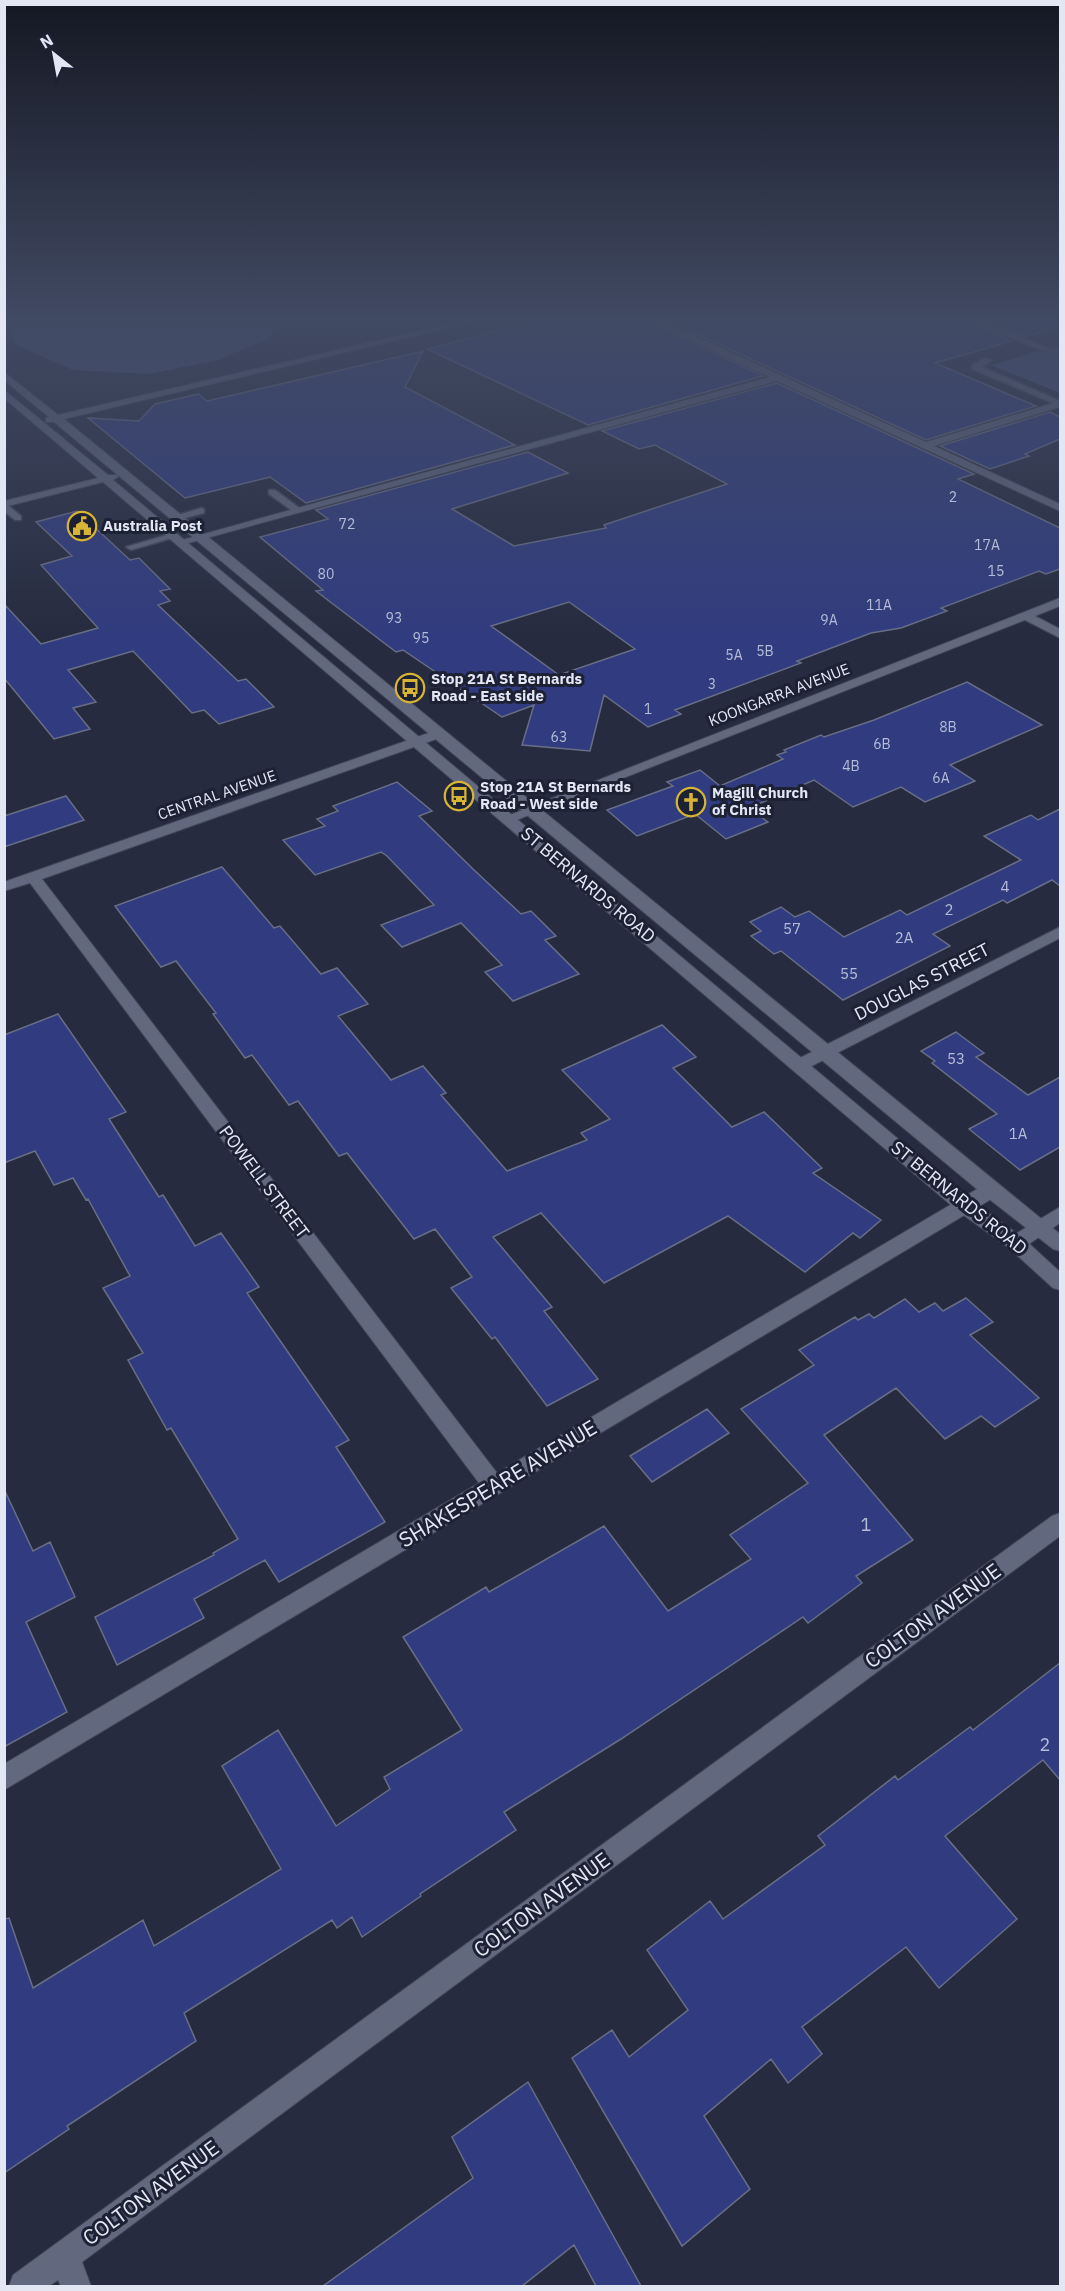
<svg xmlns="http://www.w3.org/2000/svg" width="1065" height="2291" viewBox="0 0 1065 2291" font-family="'IBM Plex Sans',sans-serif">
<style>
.green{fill:#46517d}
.building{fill:#313c80;stroke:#686e85;stroke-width:1.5;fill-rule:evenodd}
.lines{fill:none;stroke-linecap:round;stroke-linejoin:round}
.lane-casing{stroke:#424657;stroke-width:3}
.street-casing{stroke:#424657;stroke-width:2}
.secondary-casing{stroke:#424657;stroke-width:2}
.lane{fill:#62697f;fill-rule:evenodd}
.street{fill:#62697f;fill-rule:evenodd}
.secondary{fill:#62697f;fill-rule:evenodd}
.labels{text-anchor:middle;stroke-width:6;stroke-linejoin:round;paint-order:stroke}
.far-number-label{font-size:14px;fill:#b6bcd7}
.far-poi-label{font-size:15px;font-weight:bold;fill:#e3e7f4;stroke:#1d2134;text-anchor:start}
.far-street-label{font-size:15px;fill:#e3e7f4;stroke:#1d2134}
.number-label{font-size:15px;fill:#b6bcd7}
.street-label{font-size:18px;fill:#e3e7f4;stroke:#1d2134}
.near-number-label{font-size:18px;fill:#b6bcd7}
.near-street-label{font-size:21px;fill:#e3e7f4;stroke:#1d2134}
</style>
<rect width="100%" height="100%" fill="#262b3f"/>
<path class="green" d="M7,318h279l-19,21 -49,21 -69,14 -76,-4 -56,-25 -11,-18z
M1060,345v48l-69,-28z"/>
<path class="building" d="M547,318h95l121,58 -175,49 -161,-76z
M662,318h298l52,23 -77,22 101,43 -110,34z
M982,318h78v8l-34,11z
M423,351l-18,36 110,58 -209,58 -36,-26 -85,21 -97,-80 51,3 16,-17 43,-10 9,7z
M777,383l197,91 -16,5 102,49v41l-14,5 -7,-3 -98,37 6,3 -46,17 -30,5 -74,28 4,2 -126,47 6,4 -33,13 -44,-32 -14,56 -68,-6 12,-40 -32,12 -99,-67 -7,2 -80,-61 7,-1 -63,-53 68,-18 -12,-9 212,-58 40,21 -116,36 62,37 92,-18 -2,-3 123,-41 -72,-39 -16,4 -37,-18zM569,602l66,47 -76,26 -68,-49z
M1050,412l10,5v22l-35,15 4,2 -39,13 -50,-23z
M77,511l53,49 9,-2 31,31 -10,2 10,10 -12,4 80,76 8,-2 28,28 -55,17 -15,-14 -12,3 -59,-62 -65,19 28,32 -23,6 17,21 -36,10 -50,-61v-74l37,40 57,-16 -57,-63 31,-9 -36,-34z
M967,682l75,43 -92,40 25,16 -50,21 -24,-15 -48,20 -39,-27 -65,28 19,14 -42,17 -31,-25 -58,22 -30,-26 66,-24 -6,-4 33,-12 20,16 63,-27 -6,-4 9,-3 -2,-2 37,-15 3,2 50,-17z
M397,782l35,29 -13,5 54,53 48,45 10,-3 25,25 -11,4 34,34 -66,27 -28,-29 17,-7 -41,-42 -59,24 -21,-22 53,-20 -47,-49 -6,-4 -66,23 -32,-35 42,-14 -8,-7 21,-8 -5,-5z
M66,796l18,24 -80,27v-31z
M1060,809v77l-8,-6 -45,23 -4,-3 -70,34 17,12 -107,54 -62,-49 -7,3 -23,-18 10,-5 -11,-9 31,-15 14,10 14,-6 35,26 56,-27 7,5 114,-55 -37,-24 47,-21 7,5z
M222,867l52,61 6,-2 41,48 16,-6 31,36 -30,12 53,64 32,-14 23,27 -5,2 66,76 80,-31 -6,-7 29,-14 -48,-49 100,-45 34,32 -23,11 59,59 32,-15 58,56 -9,5 68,47 -21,18 -7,-5 -48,39 -77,-56 -124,67 -63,-70 -48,24 59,70 -8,4 54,68 -51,27 -52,-69 -3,2 -41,-51 21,-11 -37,-48 -21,10 -67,-86 -8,3 -41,-55 -9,4 -37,-50 -7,3 -32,-44 3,-1 -40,-52 -15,6 -46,-61z
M58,1014l68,98 -17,7 50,78 4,-2 32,51 26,-13 38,54 -12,6 102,147 -13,7 49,75 -106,60 -14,-22 -71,39 10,19 -87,47 -22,-48 119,-62 -1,-2 25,-14 -67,-111 -4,2 -39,-70 15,-7 -40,-65 27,-12 -42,-77 -2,1 -13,-22 -19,7 -19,-34 -31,12v-128z
M956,1032l28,21 -8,4 52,38 32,-18v70l-40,23 -51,-41 28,-15 -65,-51 3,-2 -14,-10z
M966,1298l27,24 -23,13 69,63 -44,29 -14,-11 -36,23 -49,-51 -72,47 89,105 -57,36 6,7 -54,40 -5,-6 -182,122 -117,73 12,18 -96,64 1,2 -59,41 -10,-20 -15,11 -5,-8 -148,93 12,28 -129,85 2,3 -65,44v-254l5,-1 24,70 110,-68 11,26 127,-77 -59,-103 56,-36 58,96 54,-37 -6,-12 78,-47 -59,-93 83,-50 3,5 115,-66 64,85 83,-52 -21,-24 78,-52 -67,-74 73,-44 -15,-15 56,-33 3,3 11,-6 5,4 31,-19 14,13 16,-9 8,8z
M707,1409l22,24 -77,49 -22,-26z
M4,1489l29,62 17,-9 25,55 -49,25 41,90 -63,35z
M1060,1663v117l-17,-20 -98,76 72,83 -78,69 -33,-41 -104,80 20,27 -34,29 -17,-24 -67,57 46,73 -68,57 -110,-188 40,-28 17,27 59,-47 -41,-60 63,-49 13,18 102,-74 -7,-9 77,-60 3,4 72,-53 3,3z
M528,2082l113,204h-45l-22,-41 -52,41h-199l150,-108 -21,-41z"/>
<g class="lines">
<g class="lane-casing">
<path id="lane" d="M985,358l7,2 -10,7 78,34v5l-88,-37v-4z
M269,490h6l27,20 -8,2 -25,-18z
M4,502l17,14v4h-6l-11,-9z
M201,508l3,1v4l-27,7 -5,-3z
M170,534l9,2 -48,14 -5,-3z"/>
</g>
<g class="street-casing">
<path id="street" d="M644,318h12l270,124 134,-41v6l-126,39 126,58v7l-283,-130 -592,163 -10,-2 594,-165z
M962,318h13l75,31 -7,2z
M1060,598v8l-25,10 25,13v9l-35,-18 -511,201 -5,1 -7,-4z
M440,729l7,4 -2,3 -403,143 455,594 487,-288h14l2,5 -2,5 -994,595v-26l475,-281 -449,-600 -26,8v-9z
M1060,927v11l-254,131h-12l-3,-4 3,-4z
M1060,1207v16l-37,25 -7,2 -7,-2 -3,-5 3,-5z
M1060,1513v23l-978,726 9,24h-30l-3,-6 -9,6h-40l4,-11 1039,-759z"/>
</g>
<g class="secondary-casing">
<path id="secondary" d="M474,318h17l-427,101 996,815v17l-7,-2 -69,-54 -930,-773h-8v-4l3,-1 -45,-37v-8l54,43z
M4,390l104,85h9l1,2 -5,3 859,721 51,37 37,34v18l-7,-2 -44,-40 -51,-37 -855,-729 -99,25v-6l94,-23 -94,-80z"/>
</g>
<use href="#lane" class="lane"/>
<use href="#street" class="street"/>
<use href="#secondary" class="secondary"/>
</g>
<linearGradient id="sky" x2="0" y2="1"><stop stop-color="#151823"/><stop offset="0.5" stop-color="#414a63"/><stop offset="1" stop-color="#414a63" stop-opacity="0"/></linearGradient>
<rect width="1065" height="639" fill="url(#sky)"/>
<defs>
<g id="civic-ring" transform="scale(1.5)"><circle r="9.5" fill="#1d2134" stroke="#d7b434" stroke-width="1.5"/><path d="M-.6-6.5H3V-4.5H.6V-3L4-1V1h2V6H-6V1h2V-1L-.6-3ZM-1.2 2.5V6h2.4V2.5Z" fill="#d7b434"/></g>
<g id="bus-ring" transform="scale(1.5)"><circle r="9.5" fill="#1d2134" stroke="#d7b434" stroke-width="1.5"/><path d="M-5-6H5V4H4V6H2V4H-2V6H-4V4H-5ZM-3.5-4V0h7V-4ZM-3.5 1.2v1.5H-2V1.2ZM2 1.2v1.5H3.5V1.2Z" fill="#d7b434"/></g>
<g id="church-ring" transform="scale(1.5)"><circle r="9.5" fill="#1d2134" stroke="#d7b434" stroke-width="1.5"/><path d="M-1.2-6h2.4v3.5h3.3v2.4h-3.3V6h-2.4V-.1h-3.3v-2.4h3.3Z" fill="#d7b434"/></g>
</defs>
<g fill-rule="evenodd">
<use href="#civic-ring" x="82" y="526"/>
<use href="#bus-ring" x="410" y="688"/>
<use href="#bus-ring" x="459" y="796"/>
<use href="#church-ring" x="691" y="802"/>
</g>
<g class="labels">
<g class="far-number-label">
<text x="953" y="502">2</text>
<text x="347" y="529">72</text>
<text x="987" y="550">17A</text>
<text x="996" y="576">15</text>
<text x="326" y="579">80</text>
<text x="879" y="610">11A</text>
<text x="394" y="623">93</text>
<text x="829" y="625">9A</text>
<text x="421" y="643">95</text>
<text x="765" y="656">5B</text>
<text x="734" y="660">5A</text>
<text x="712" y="689">3</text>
<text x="648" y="714">1</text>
<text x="948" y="732">8B</text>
<text x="559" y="742">63</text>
<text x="882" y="749">6B</text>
<text x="851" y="771">4B</text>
<text x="941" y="783">6A</text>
</g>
<g class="far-poi-label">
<text x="103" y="531">Australia Post</text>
<text x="431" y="684">Stop 21A St Bernards<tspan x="431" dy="17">Road - East side</tspan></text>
<text x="480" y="792">Stop 21A St Bernards<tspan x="480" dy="17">Road - West side</tspan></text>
<text x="712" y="798">Magill Church<tspan x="712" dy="17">of Christ</tspan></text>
</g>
<g class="far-street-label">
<text transform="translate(779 695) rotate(-21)" y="5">KOONGARRA AVENUE</text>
<text transform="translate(217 795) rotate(-19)" y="5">CENTRAL AVENUE</text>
</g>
<g class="number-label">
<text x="1005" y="892">4</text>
<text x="949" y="915">2</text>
<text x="792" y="934">57</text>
<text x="904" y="943">2A</text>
<text x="849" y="979">55</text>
<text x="956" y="1064">53</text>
<text x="1018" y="1139">1A</text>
</g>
<g class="street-label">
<text transform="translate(588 885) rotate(40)" y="6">ST BERNARDS ROAD</text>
<text transform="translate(922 982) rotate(-27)" y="6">DOUGLAS STREET</text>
<text transform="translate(264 1182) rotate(53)" y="6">POWELL STREET</text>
<text transform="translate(959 1198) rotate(39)" y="6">ST BERNARDS ROAD</text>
</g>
<g class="near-number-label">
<text x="866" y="1531">1</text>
<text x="1045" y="1751">2</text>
</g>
<g class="near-street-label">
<text transform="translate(498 1484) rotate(-31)" y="7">SHAKESPEARE AVENUE</text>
<text transform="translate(933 1616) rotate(-36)" y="7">COLTON AVENUE</text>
<text transform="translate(542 1905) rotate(-36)" y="7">COLTON AVENUE</text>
<text transform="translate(151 2193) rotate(-36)" y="7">COLTON AVENUE</text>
</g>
</g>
<rect width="1065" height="2291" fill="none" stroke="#e3e7f4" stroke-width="12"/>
<g transform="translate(54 54) rotate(329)" stroke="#1d2134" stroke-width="4.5" paint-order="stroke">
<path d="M0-4.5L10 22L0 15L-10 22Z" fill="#e3e7f4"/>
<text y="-9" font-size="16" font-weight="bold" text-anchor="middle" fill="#e3e7f4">N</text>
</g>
</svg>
